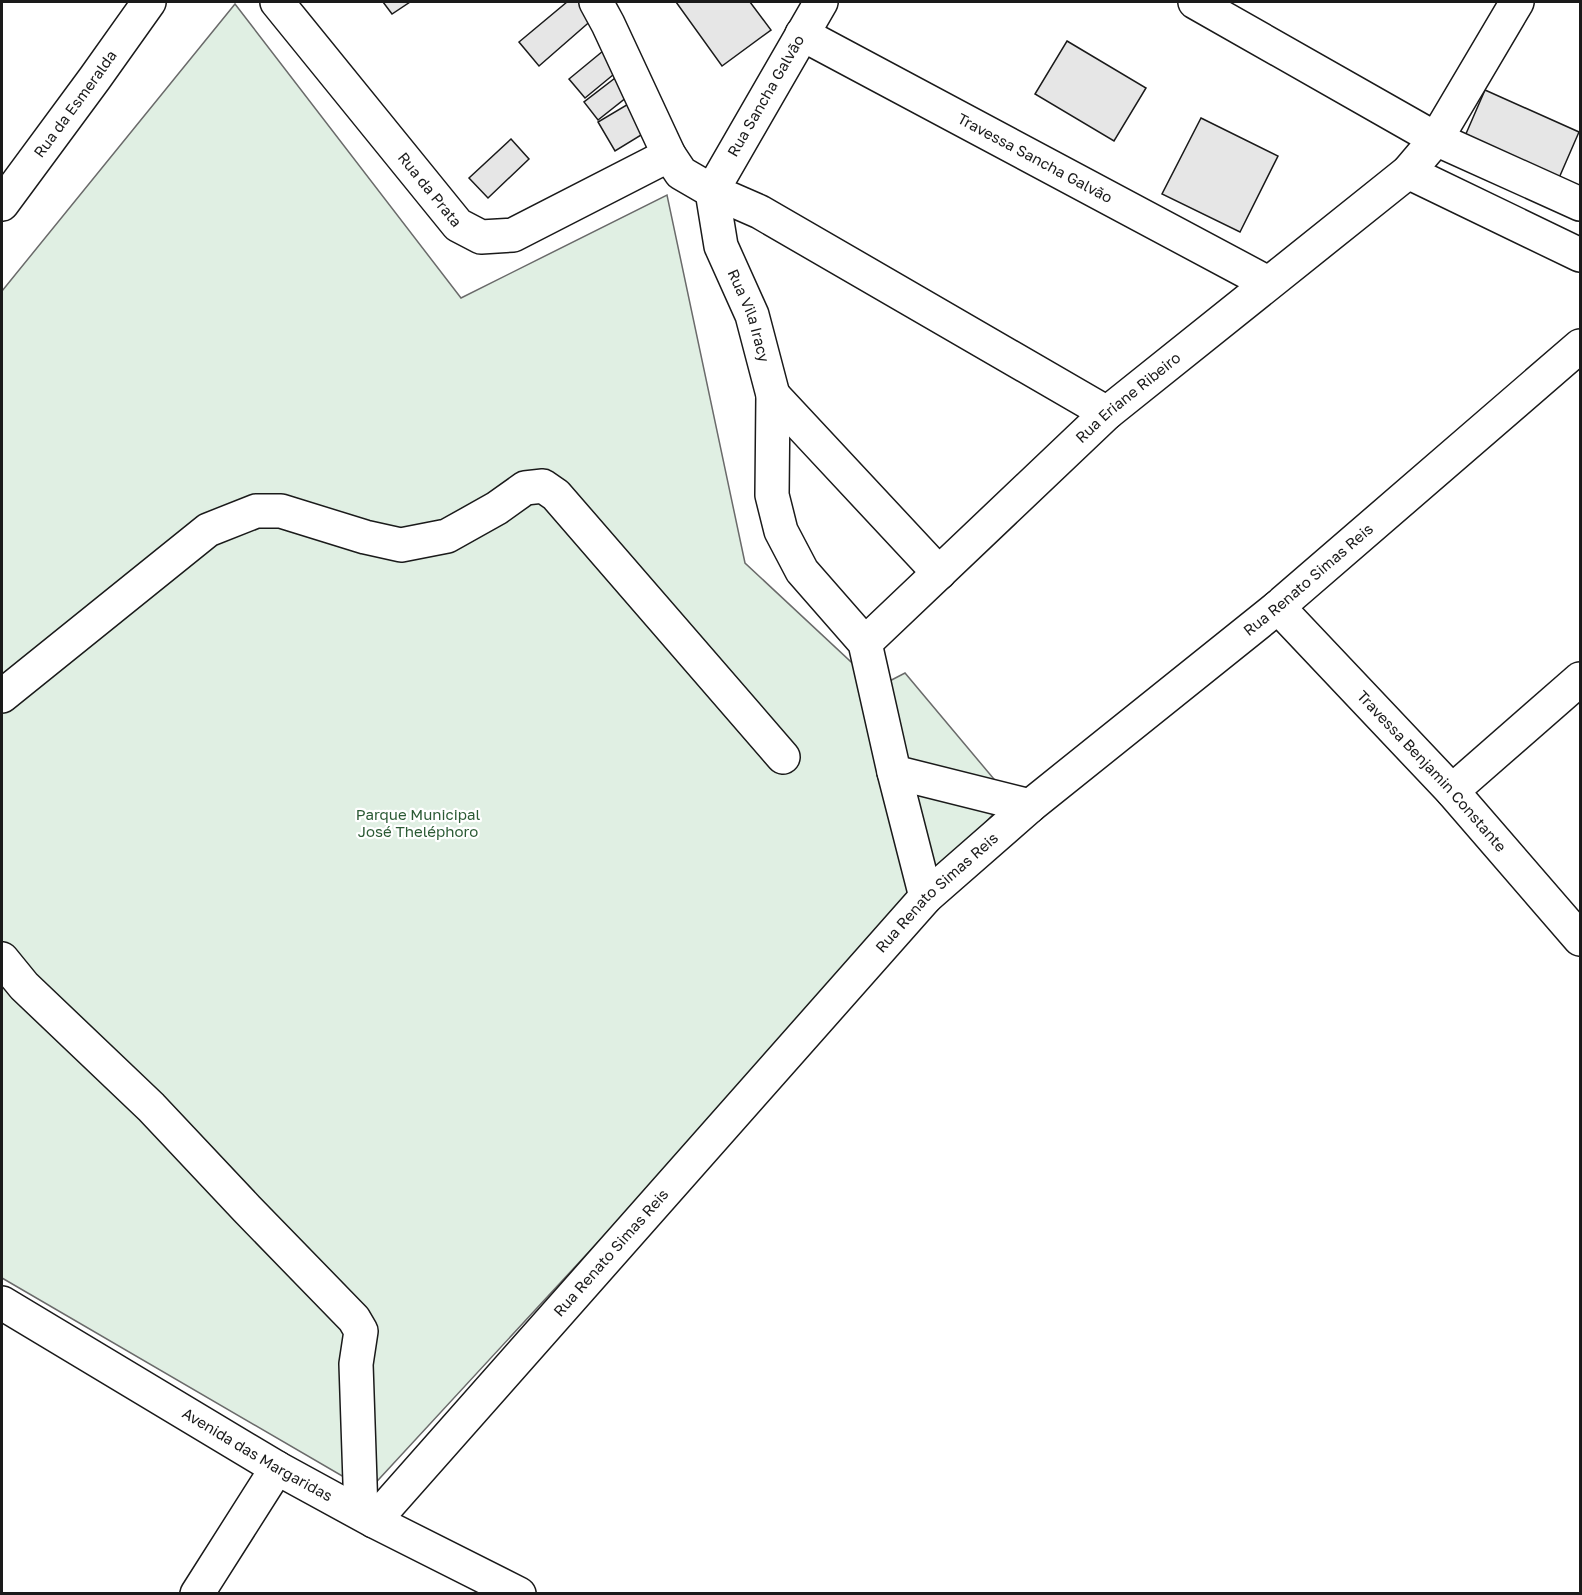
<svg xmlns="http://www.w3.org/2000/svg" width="1582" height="1595" viewBox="0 0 1582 1595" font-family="'Golos Text',sans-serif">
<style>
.green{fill:#e0efe3;stroke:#6a6a6a;stroke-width:1.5}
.building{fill:#e6e6e6;stroke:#1a1a1a;stroke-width:1.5}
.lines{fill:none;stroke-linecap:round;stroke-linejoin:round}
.minor-casing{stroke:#1a1a1a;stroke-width:36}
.minor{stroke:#fff;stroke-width:33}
.labels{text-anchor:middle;stroke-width:4.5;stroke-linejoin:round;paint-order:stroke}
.street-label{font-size:15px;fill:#1a1a1a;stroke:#fff}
.park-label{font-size:15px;fill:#2b5a34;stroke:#fff}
</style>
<rect width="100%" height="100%" fill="#fff"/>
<path class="green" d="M235,4l226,294 206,-103 78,368 133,124 27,-14 104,124 -641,694 -366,-213v-987z"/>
<path class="building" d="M383,2h27l-18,12z
M567,2h12l15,16 -55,48 -20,-24z
M676,2h74l21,28 -49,36z
M1067,41l79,47 -32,53 -79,-47z
M603,51l16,19 -34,28 -16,-19z
M619,75l13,18 -34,27 -14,-18z
M1485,90l94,42 -20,46 -94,-42z
M635,100l16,29 -36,22 -17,-29z
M1201,118l77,38 -38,76 -78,-38z
M511,139l18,20 -41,39 -19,-20z"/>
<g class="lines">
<g class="minor-casing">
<g id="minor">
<path id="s1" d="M277,2l181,223 23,12 32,-2 156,-80"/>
<path id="s2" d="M596,2l12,22 61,131 12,18 31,18 9,55 31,69 21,80 -1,100 9,36 21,40 63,72 29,129 136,34"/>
<path d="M821,2l-109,189 48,21 347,201"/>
<path d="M1195,2l241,137 144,65"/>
<path id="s3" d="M802,34l466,249"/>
<path d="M1408,172l172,83"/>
<path id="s4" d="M2,204l93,-126 54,-76"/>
<path d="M773,395l166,178"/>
<path id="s5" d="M1278,607l174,184 128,148"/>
<path id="s6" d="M865,643l242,-230 301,-241 28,-33 81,-137"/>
<path d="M2,696l206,-166 48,-19h25l84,26 36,8 46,-9 50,-28 28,-20 18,-2 13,9 227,262"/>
<path d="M894,772l32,125"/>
<path d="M1452,791l128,-112"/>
<path d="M2,959l22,27 127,121 96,102 107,110 7,12 -5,33 5,148"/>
<path id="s7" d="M2,1303l275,165 97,53 145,73"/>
<path id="s8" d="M374,1521l552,-624 104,-91 248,-199 302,-261"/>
<path d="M197,1594l80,-126"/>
</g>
</g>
<use href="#minor" class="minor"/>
</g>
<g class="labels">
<g class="street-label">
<text transform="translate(766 96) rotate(-60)" y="5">Rua Sancha Galvão</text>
<text dy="5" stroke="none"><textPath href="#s4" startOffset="124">Rua da Esmeralda</textPath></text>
<text dy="5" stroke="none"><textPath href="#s3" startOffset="264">Travessa Sancha Galvão</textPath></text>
<text dy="5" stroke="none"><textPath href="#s1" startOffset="242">Rua da Prata</textPath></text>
<text dy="5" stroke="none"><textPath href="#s2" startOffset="358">Rua Vila Iracy</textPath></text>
<text dy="5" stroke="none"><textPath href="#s6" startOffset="360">Rua Eriane Ribeiro</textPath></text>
<text dy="5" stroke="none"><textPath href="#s8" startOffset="1330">Rua Renato Simas Reis</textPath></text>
<text dy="5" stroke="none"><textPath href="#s5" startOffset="225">Travessa Benjamin Constante</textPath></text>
<text dy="5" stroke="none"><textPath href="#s8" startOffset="844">Rua Renato Simas Reis</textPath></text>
<text dy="5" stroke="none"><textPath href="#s8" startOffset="358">Rua Renato Simas Reis</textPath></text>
<text dy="5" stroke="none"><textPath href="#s7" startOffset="297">Avenida das Margaridas</textPath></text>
</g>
<g class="park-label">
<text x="418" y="820">Parque Municipal<tspan x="418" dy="17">José Theléphoro</tspan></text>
</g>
</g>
<rect width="1582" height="1595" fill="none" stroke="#1a1a1a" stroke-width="6"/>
</svg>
